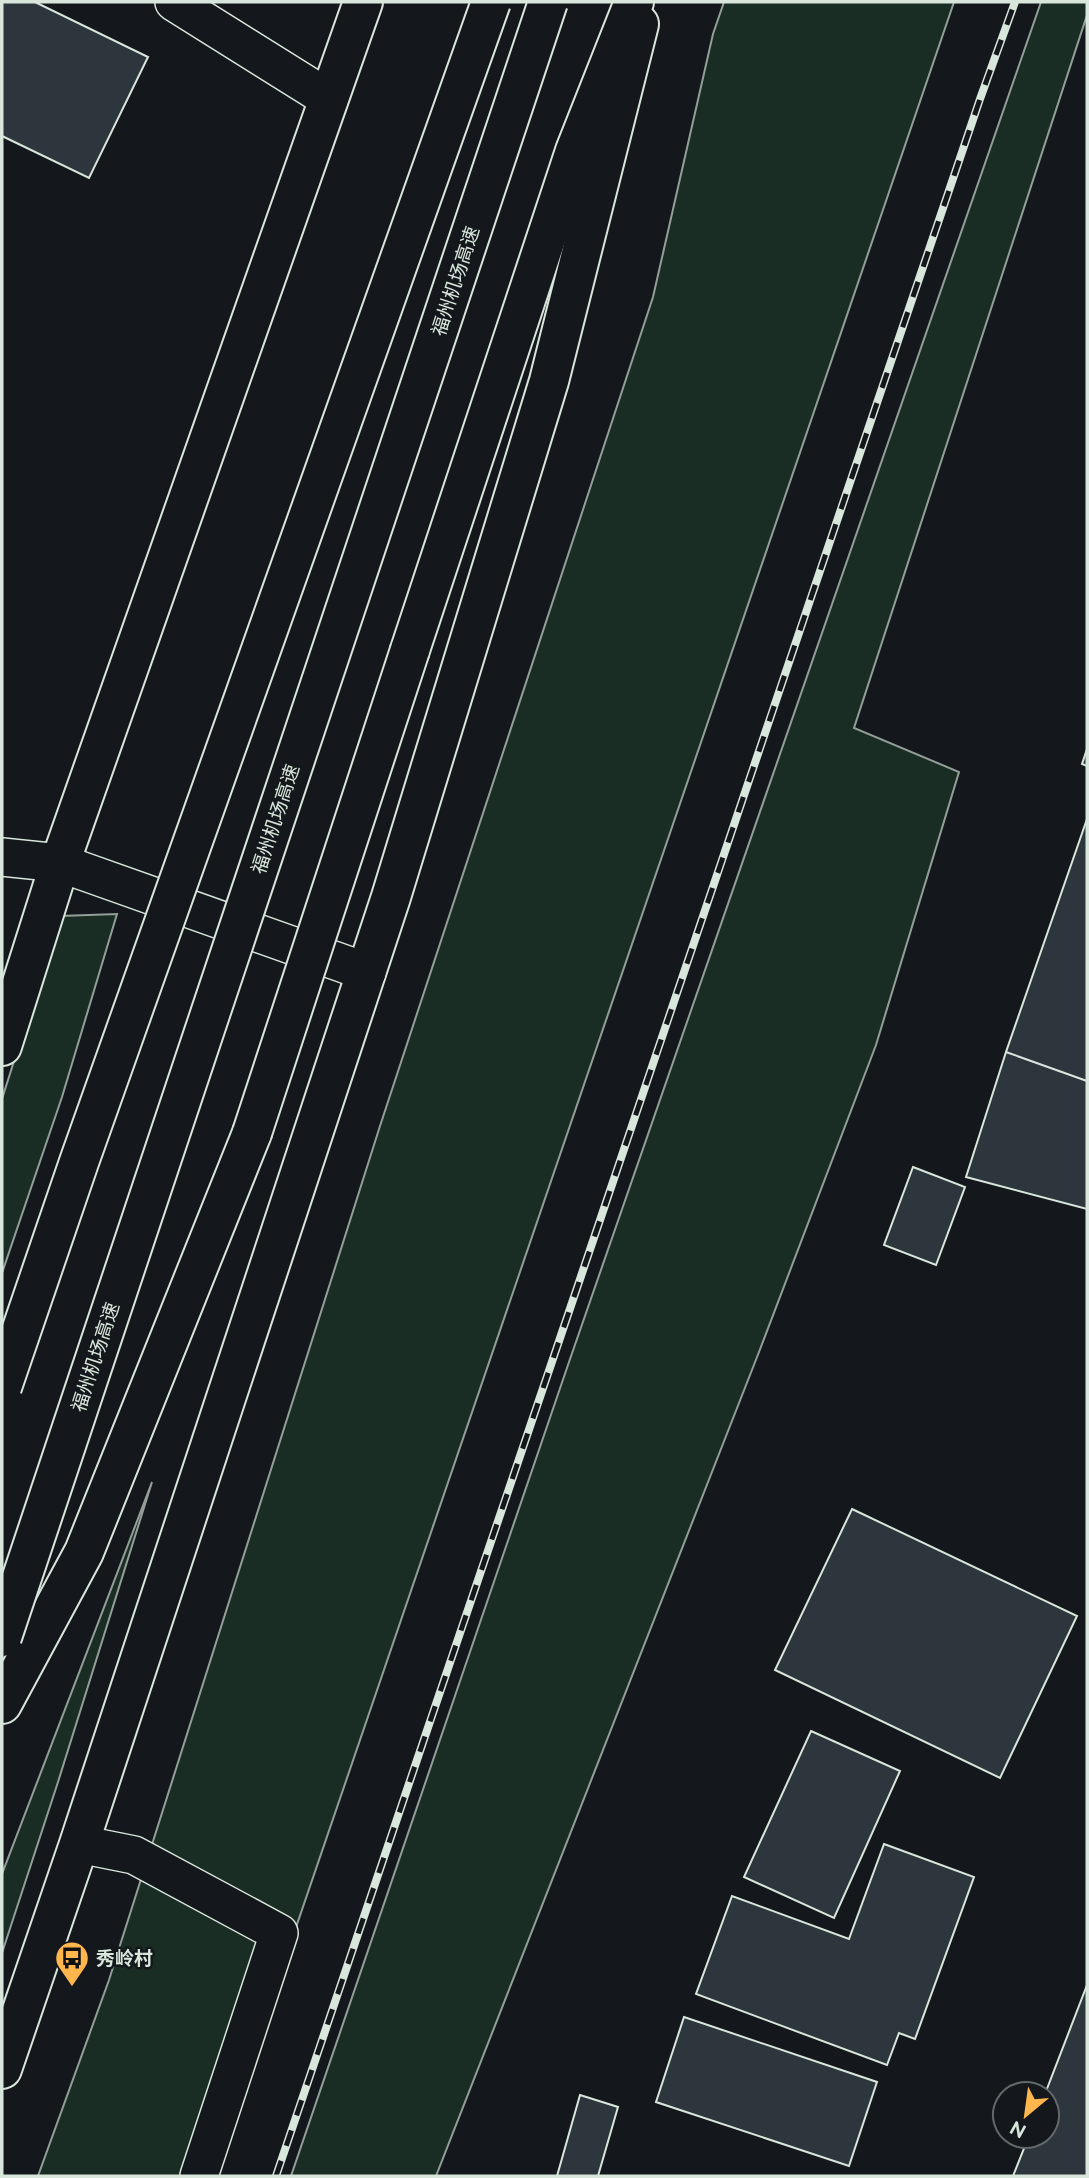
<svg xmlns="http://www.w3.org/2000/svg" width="1089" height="2178" viewBox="0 0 1089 2178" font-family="Raleway,'Noto Sans SC',sans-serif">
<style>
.green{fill:#1a2d24;stroke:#939e99;stroke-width:2}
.building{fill:#2c363c;stroke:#d8e6dc;stroke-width:2}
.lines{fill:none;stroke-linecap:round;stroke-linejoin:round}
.minor-casing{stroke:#d8e6dc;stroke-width:40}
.major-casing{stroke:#d8e6dc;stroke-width:42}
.highway-casing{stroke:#d8e6dc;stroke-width:42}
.minor{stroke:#14181c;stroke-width:37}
.major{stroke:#14181c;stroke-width:38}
.highway{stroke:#14181c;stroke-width:38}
.rail-casing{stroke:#d8e6dc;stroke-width:8}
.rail{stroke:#14181c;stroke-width:5;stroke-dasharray:16;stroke-linecap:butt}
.highway-bridge-casing{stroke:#d8e6dc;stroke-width:42;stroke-linecap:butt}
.highway-bridge{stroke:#14181c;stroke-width:38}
.labels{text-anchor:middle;stroke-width:5;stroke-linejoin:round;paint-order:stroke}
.street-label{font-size:19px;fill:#d8e6dc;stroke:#14181c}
.poi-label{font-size:19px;font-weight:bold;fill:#d8e6dc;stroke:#14181c;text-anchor:start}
</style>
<rect width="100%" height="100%" fill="#14181c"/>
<path class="green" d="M724,2h230l-743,2174h-173l71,-196 271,-854 273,-829 60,-263z
M1041,2h46v13l-233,713 105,44 -83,273 -117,307 -323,824h-145l278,-814z
M117,914l-55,183 -60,176v-174l58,-183z
M152,1482l-94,300 -56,171v-79z"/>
<path class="building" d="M2,2h33l113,55 -59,121 -87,-42z
M1087,749v17l-5,-2z
M1087,819v262l-81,-29z
M1006,1052l81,29v128l-121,-32z
M913,1167l52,20 -29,78 -52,-20z
M852,1509l225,107 -77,162 -225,-108z
M811,1731l89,40 -66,147 -90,-41z
M884,1844l90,33 -59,162 -16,-6 -12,32 -191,-71 36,-98 117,43z
M1087,1985v191h-74l16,-40h18v-42h-2z
M684,2017l193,65 -28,84 -193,-64z
M580,2095l38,12 -20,69h-41z"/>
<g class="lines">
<g class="minor-casing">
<path id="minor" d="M174,2l155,97
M2,857l58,6 307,109
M79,1844l55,11 145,78 -80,243"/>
</g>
<g class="major-casing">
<path id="major" d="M2,1046l58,-183 303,-861
M2,2069l77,-225 312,-947 158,-516 90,-357"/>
</g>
<g class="highway-casing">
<path id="highway" d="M410,650l165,-499 59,-149
M2,1704l82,-152 168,-419"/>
</g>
<use href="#minor" class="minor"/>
<use href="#major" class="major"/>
<use href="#highway" class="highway"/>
<g class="rail-casing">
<path id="rail" d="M276,2176l704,-2077 35,-97"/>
</g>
<use href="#rail" class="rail"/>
<g class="highway-bridge-casing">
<path id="highway-bridge" d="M252,1133l158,-483
M2,1387l77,-225 412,-1160
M2,1637l546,-1635"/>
</g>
<use href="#highway-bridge" class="highway-bridge"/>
</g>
<defs>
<g id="bus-pin" transform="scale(1.75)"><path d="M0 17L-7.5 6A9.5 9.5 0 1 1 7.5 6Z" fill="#ffb74d" stroke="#14181c"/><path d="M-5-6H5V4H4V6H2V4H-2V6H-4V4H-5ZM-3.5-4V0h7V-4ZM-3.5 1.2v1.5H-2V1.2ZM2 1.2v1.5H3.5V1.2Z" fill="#111"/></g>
</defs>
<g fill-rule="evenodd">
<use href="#bus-pin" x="72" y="1958"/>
</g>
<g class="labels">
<g class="street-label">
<text transform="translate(455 281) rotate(-72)" y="7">福州机场高速</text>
<text transform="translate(275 819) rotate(-72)" y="7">福州机场高速</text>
<text transform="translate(95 1357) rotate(-72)" y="7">福州机场高速</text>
</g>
<g class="poi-label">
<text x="96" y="1965">秀岭村</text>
</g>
</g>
<rect width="1089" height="2178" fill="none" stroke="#d8e6dc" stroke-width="7"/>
<g transform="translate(1026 2115) rotate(209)"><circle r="33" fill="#14181c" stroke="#626a69" stroke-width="2"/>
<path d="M0-5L12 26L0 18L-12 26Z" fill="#ffb74d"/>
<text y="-10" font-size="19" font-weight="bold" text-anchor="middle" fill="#d8e6dc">N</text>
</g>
</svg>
